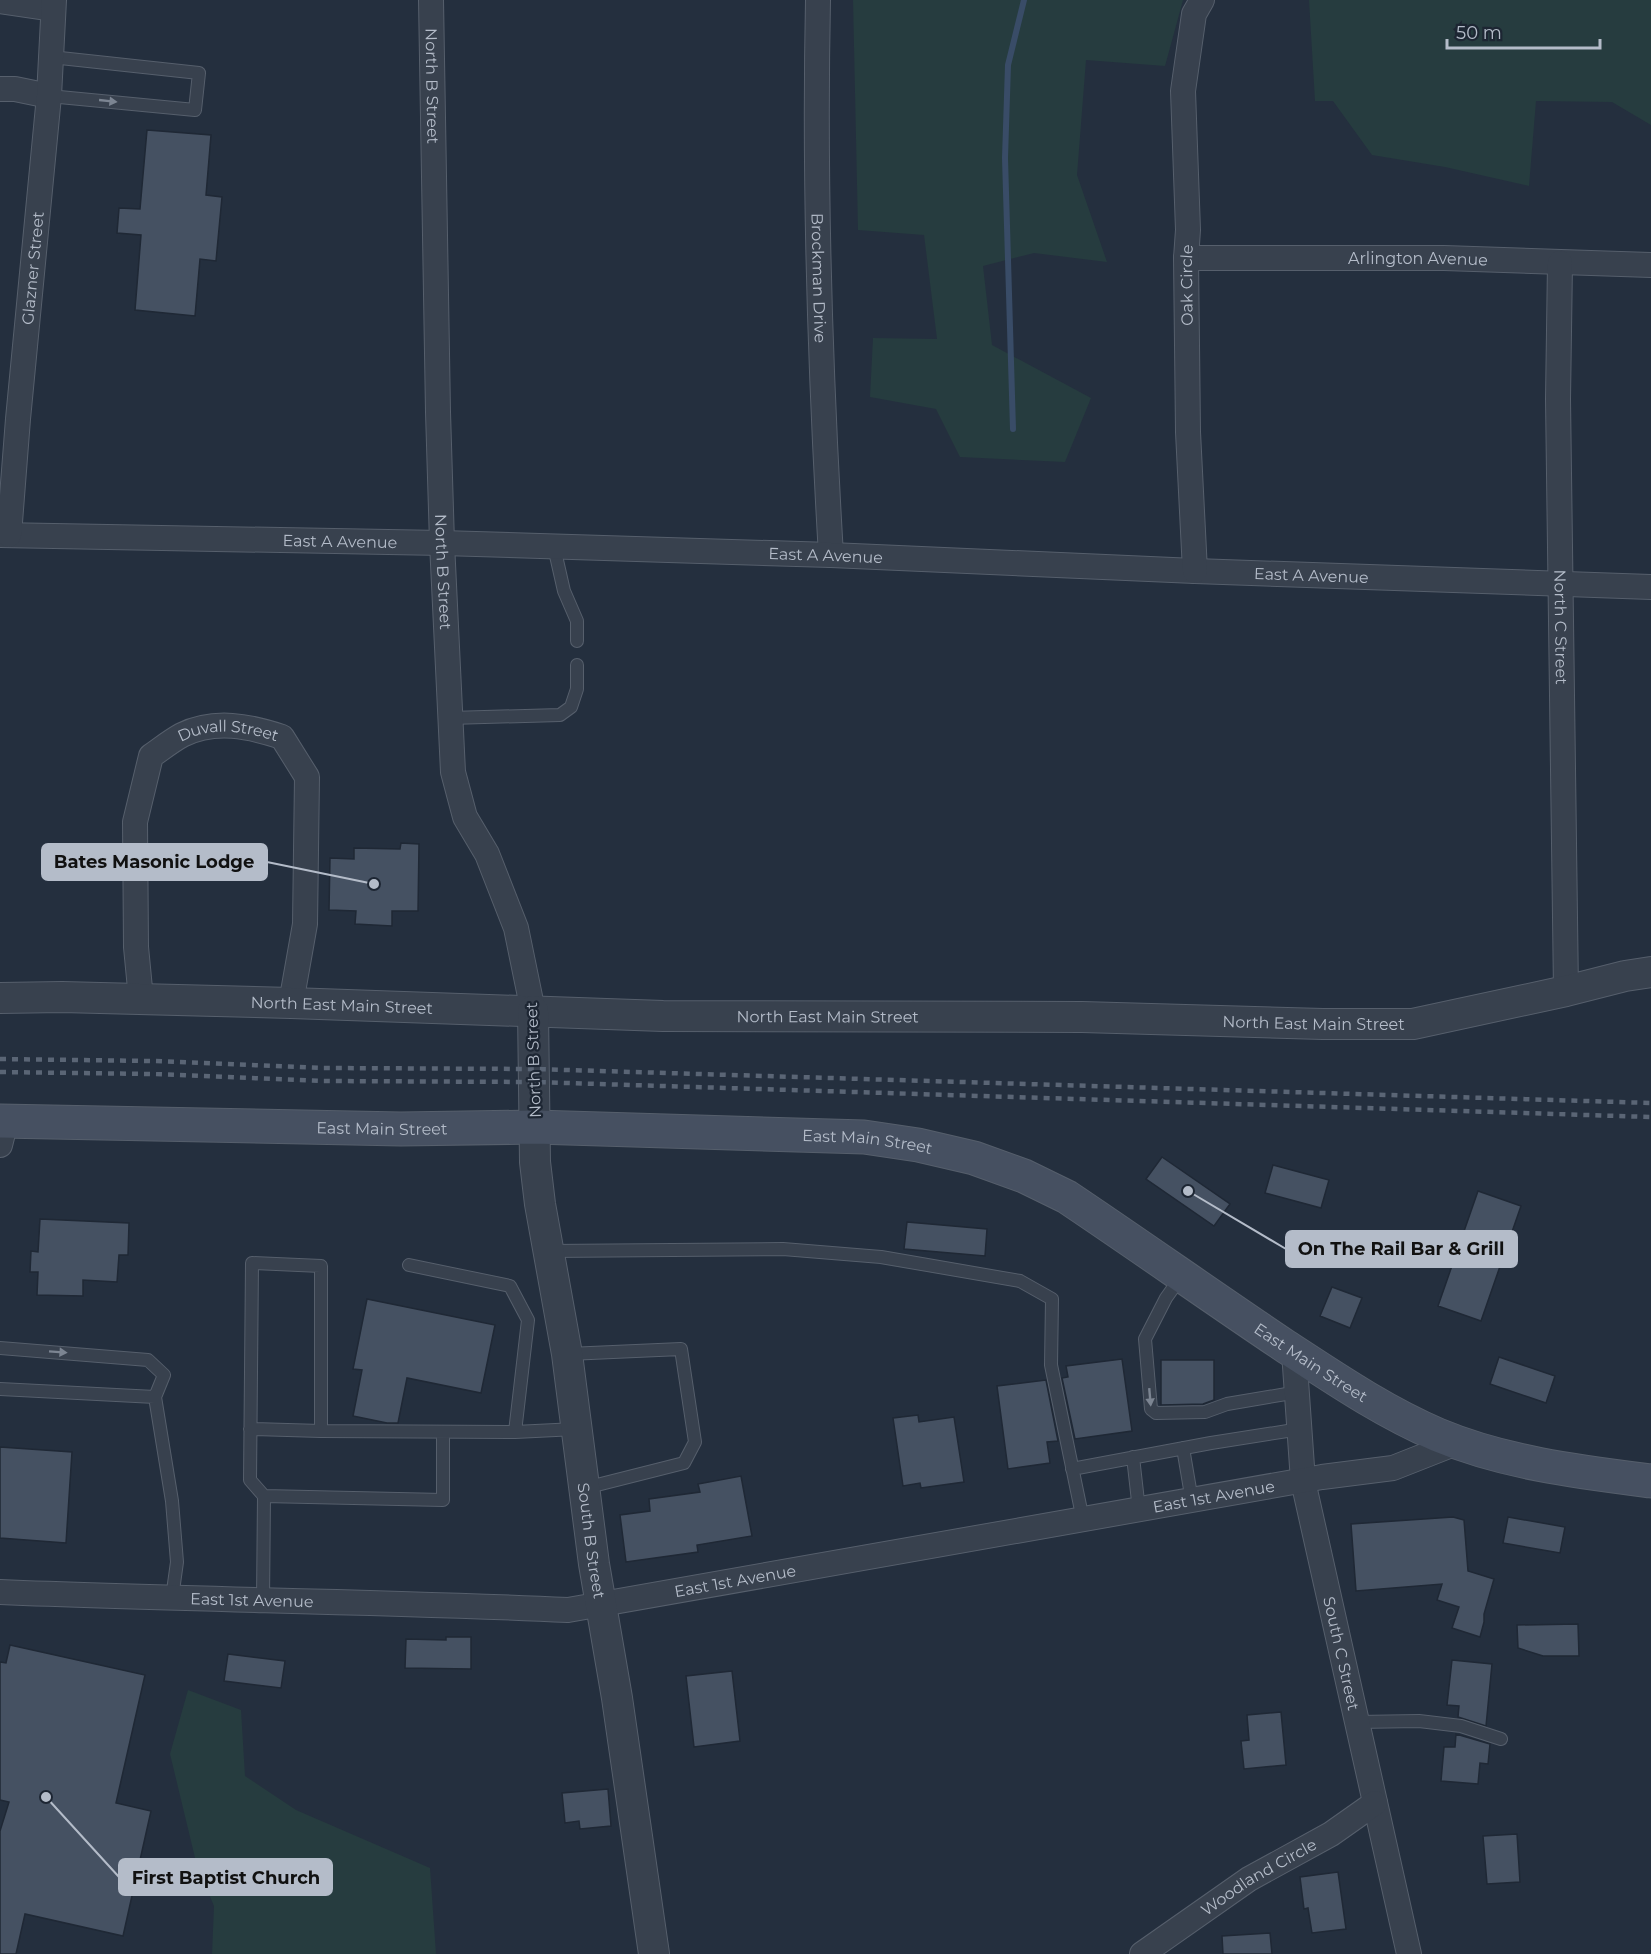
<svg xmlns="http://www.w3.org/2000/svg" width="1651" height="1954" viewBox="0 0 1651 1954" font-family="Montserrat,sans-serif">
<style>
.green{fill:#263c3f}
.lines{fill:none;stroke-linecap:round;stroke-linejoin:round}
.stream{stroke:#394c67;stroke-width:6}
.building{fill:#455162;stroke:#1f2835;stroke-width:1.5}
.service-casing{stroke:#565f6c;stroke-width:14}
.minor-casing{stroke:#565f6c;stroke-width:26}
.tertiary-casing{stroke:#565f6c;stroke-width:32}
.secondary-casing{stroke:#565f6c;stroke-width:35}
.service{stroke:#38414e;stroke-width:12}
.minor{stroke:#38414e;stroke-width:24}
.tertiary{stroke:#38414e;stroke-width:30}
.secondary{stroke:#465061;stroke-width:33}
.rail{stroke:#5a6575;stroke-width:4.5;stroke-dasharray:6 6;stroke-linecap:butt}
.oneway{fill:#7c8592}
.labels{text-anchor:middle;stroke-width:4.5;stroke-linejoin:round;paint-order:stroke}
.street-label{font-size:16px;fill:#b4bcc9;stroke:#1d2633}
.leader{fill:none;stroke:#b4bcc9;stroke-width:2}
.callout-dot{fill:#b4bcc9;stroke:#1d2633;stroke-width:2}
.callout{fill:#b4bcc9;stroke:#b4bcc9;stroke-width:2}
.callout-label{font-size:18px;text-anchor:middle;font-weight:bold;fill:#111}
</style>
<rect width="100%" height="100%" fill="#242f3e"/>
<path class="green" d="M853,0h330l-18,66 -79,-6 -9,115 30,87 -73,-9 -51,13 9,79 99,53 -26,64 -105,-5 -24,-48 -66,-12 3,-59 64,1 -13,-104 -66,-5z
M1309,0h342v125l-39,-23 -76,-1 -7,85 -84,-19 -73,-12 -39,-54h-18z
M188,1690l53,20 4,66 51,34 134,58 6,86h-224l2,-48 -17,-40 -27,-112z"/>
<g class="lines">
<path class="stream" d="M1013,429l-8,-271 3,-93 16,-65"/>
</g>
<path class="building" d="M147,130l64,5 -5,60 16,2 -6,64 -16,-2 -5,57 -60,-6 6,-75 -24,-2 2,-25 21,1z
M401,843l18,1 -1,67h-26v15l-37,-2 1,-13 -27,-1 1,-52 24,1v-11l46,1z
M1162,1157l68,47 -16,22 -68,-47z
M1273,1165l56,15 -8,28 -56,-15z
M1478,1191l43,15 -40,115 -43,-15z
M40,1219l89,4 -1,32h-9l-2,27 -34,-2v16l-46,-1 1,-23h-8l1,-21 7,1z
M907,1222l80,7 -2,27 -81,-7z
M1332,1287l30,11 -12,30 -30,-12z
M367,1299l128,26 -14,68 -74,-15 -9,45h-11l-34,-7 9,-46 -9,-1z
M1499,1357l56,19 -9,27 -56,-19z
M1122,1359l10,72 -57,8 -13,-61 6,-1 -2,-11z
M1161,1360h53v40l-11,4 -42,1z
M1046,1380l12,61 -11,1 3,21 -42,6 -11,-83z
M918,1415l1,7 35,-5 10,65 -43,6 -1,-5 -17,3 -10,-68z
M0,1447l72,5 -6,91 -66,-5z
M741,1476l11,60 -55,9 1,7 -72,10 -6,-47 30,-4 -1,-12 51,-7 -2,-8z
M1453,1517l11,3 4,51 26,8 -10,35v8l-4,15 -28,-9 7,-21 -22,-7 5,-16 -86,7 -5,-67z
M1508,1517l57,10 -5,26 -57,-10z
M1578,1624l1,32h-36l-25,-8 -1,-23z
M446,1637h25v32l-66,-1 1,-29 40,1z
M10,1645l135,30 -29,128 35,8 -28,125 -98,-22 -9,40h-16v-123l9,-29 -9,-2v-138l6,1z
M228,1654l57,7 -4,27 -57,-7z
M1452,1660l40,4 -6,62 -28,-9 1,-11 -12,-1z
M732,1671l8,70 -46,6 -8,-71z
M1281,1712l5,53 -42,4 -3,-28 8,-1 -2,-25z
M1456,1734l34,10 -2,20 -8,-1 -2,21 -37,-3 3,-34h11z
M608,1789l3,37 -31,3 -1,-8 -14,2 -3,-30z
M1517,1834l3,48 -33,2 -4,-48z
M1338,1872l8,57 -34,4 -4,-25 -4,1 -4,-32z
M1270,1933l2,21h-49l-1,-18z"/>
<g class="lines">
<g class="service-casing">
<path id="service" d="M49,96l146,14 4,-37 -148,-16
M554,547l10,44 13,30v20
M450,718l110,-3 11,-8 6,-18v-24
M550,1251l233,-2 98,8 139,24 32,18 -1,66 32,155
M409,1265l101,21 18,34 -13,112
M1181,1277l-15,21 -21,41 6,70 5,4 49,-1 22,-8 71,-12
M0,1348l148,12 16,15 -9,22 -155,-8
M568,1354l113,-5 14,93 -11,21 -99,25
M155,1397l17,104 5,61 -5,36
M250,1429l71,2
M1183,1448l9,53
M1133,1457l6,53
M1072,1469l139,-26 89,-14
M264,1496l179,4v-68
M263,1600l1,-104 -14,-16 2,-217 69,3v165l194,1 61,-3
M1357,1722l62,-1 42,5 40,13"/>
</g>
<g class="minor-casing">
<g id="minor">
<path id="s1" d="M431,0l7,412 4,131 11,229 12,45 22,37 29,74 17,83"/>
<path id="s2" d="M818,0c-4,185 2,370 13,555"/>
<path d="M0,1l53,8"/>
<path d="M0,89h15l34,7"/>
<path id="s3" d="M1186,258h258l207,7"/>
<path id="s4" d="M1560,263l-2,136 8,592"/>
<path id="s5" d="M0,535l442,8 389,12 364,16 456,16"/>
<path id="s6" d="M9,535l9,-116 31,-323 5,-96"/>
<path id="s7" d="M1195,571l-7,-139 -2,-174 2,-28 -5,-139 11,-77 8,-14"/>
<path id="s8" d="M141,999l-5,-52 -1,-125 16,-66c10,-7 20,-15 31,-21 33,-16 67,-9 100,2l25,40 -2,147 -14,79"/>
<path d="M0,1145l6,-24"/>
<path id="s9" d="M1294,1352l9,129 106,473"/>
<path id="s10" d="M0,1592c189,8 378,9 568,18l754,-133 71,-9 66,-26"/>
<path id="s11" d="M1142,1954l107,-75 82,-45 44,-31"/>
</g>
</g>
<g class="tertiary-casing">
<g id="tertiary">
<path id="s12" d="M0,998l62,-1 229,6 372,13 419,1 241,7h90l153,-33 59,-15 26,-4"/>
<path id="s13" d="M533,1011l2,151 5,42 27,150 27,210 23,134 37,256"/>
</g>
</g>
<g class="secondary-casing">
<g id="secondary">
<path id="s14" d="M0,1121l401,8 134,-2 329,10 54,8 56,13 50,18 43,21c73,49 145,100 218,149 49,32 99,66 153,89 67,28 142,37 213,46"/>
</g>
</g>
<use href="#service" class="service"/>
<use href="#minor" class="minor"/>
<use href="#tertiary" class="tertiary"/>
<use href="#secondary" class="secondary"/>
<path class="rail" d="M0,1059l153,2 170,7 212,1 1116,34
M0,1072l153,2 169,7 213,1 1116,35"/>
</g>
<defs><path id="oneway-solid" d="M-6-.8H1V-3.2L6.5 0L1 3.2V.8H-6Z" transform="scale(1.5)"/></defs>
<g class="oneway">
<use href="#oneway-solid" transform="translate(108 101) rotate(6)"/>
<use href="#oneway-solid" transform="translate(58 1352) rotate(4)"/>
<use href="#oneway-solid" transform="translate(1150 1397) rotate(85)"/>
</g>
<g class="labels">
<g class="street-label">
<text dy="6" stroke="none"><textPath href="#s1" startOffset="86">North B Street</textPath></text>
<text dy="6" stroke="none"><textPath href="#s3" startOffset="232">Arlington Avenue</textPath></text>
<text dy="6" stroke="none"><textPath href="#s6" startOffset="268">Glazner Street</textPath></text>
<text dy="6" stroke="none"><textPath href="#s2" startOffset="278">Brockman Drive</textPath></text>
<text dy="6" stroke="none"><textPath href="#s7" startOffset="286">Oak Circle</textPath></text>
<text dy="6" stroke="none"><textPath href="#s5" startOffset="340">East A Avenue</textPath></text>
<text dy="6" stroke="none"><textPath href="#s5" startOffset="826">East A Avenue</textPath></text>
<text dy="6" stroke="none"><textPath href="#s1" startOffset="572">North B Street</textPath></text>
<text dy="6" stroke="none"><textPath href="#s5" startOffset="1312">East A Avenue</textPath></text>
<text dy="6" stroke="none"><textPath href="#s4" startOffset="364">North C Street</textPath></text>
<text dy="6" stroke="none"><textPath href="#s8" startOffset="330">Duvall Street</textPath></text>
<text dy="6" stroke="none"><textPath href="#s12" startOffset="342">North East Main Street</textPath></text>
<text dy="6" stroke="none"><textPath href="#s12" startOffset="828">North East Main Street</textPath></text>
<text dy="6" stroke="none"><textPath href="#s12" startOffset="1314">North East Main Street</textPath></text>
<text transform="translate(533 1060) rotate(-92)" y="6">North B Street</text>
<text dy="6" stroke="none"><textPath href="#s14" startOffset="382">East Main Street</textPath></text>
<text dy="6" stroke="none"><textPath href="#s14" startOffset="868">East Main Street</textPath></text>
<text dy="6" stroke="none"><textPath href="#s14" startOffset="1372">East Main Street</textPath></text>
<text dy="6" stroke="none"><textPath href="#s10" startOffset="1224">East 1st Avenue</textPath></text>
<text dy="6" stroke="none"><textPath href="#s13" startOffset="534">South B Street</textPath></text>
<text dy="6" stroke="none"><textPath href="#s10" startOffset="738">East 1st Avenue</textPath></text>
<text dy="6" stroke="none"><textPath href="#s10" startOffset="252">East 1st Avenue</textPath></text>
<text dy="6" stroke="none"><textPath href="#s9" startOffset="306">South C Street</textPath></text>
<text dy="6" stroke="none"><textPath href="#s11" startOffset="140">Woodland Circle</textPath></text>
</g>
</g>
<path class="leader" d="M374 884L267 862M1188 1191L1286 1249M46 1797L119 1877"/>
<g class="callout-dot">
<circle cx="374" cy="884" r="6"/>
<circle cx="1188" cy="1191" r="6"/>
<circle cx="46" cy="1797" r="6"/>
</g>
<g class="callout">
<rect x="42" y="844" width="225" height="36" rx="6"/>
<rect x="1286" y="1231" width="231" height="36" rx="6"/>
<rect x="119" y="1859" width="213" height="36" rx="6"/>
</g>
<g class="callout-label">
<text x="154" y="868">Bates Masonic Lodge</text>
<text x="1401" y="1255">On The Rail Bar &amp; Grill</text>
<text x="226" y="1884">First Baptist Church</text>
</g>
<path d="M1447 39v9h153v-9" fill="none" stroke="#b4bcc9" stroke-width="3"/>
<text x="1456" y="39" font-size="18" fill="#b4bcc9" stroke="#1d2633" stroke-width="4.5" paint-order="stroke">50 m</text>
</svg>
